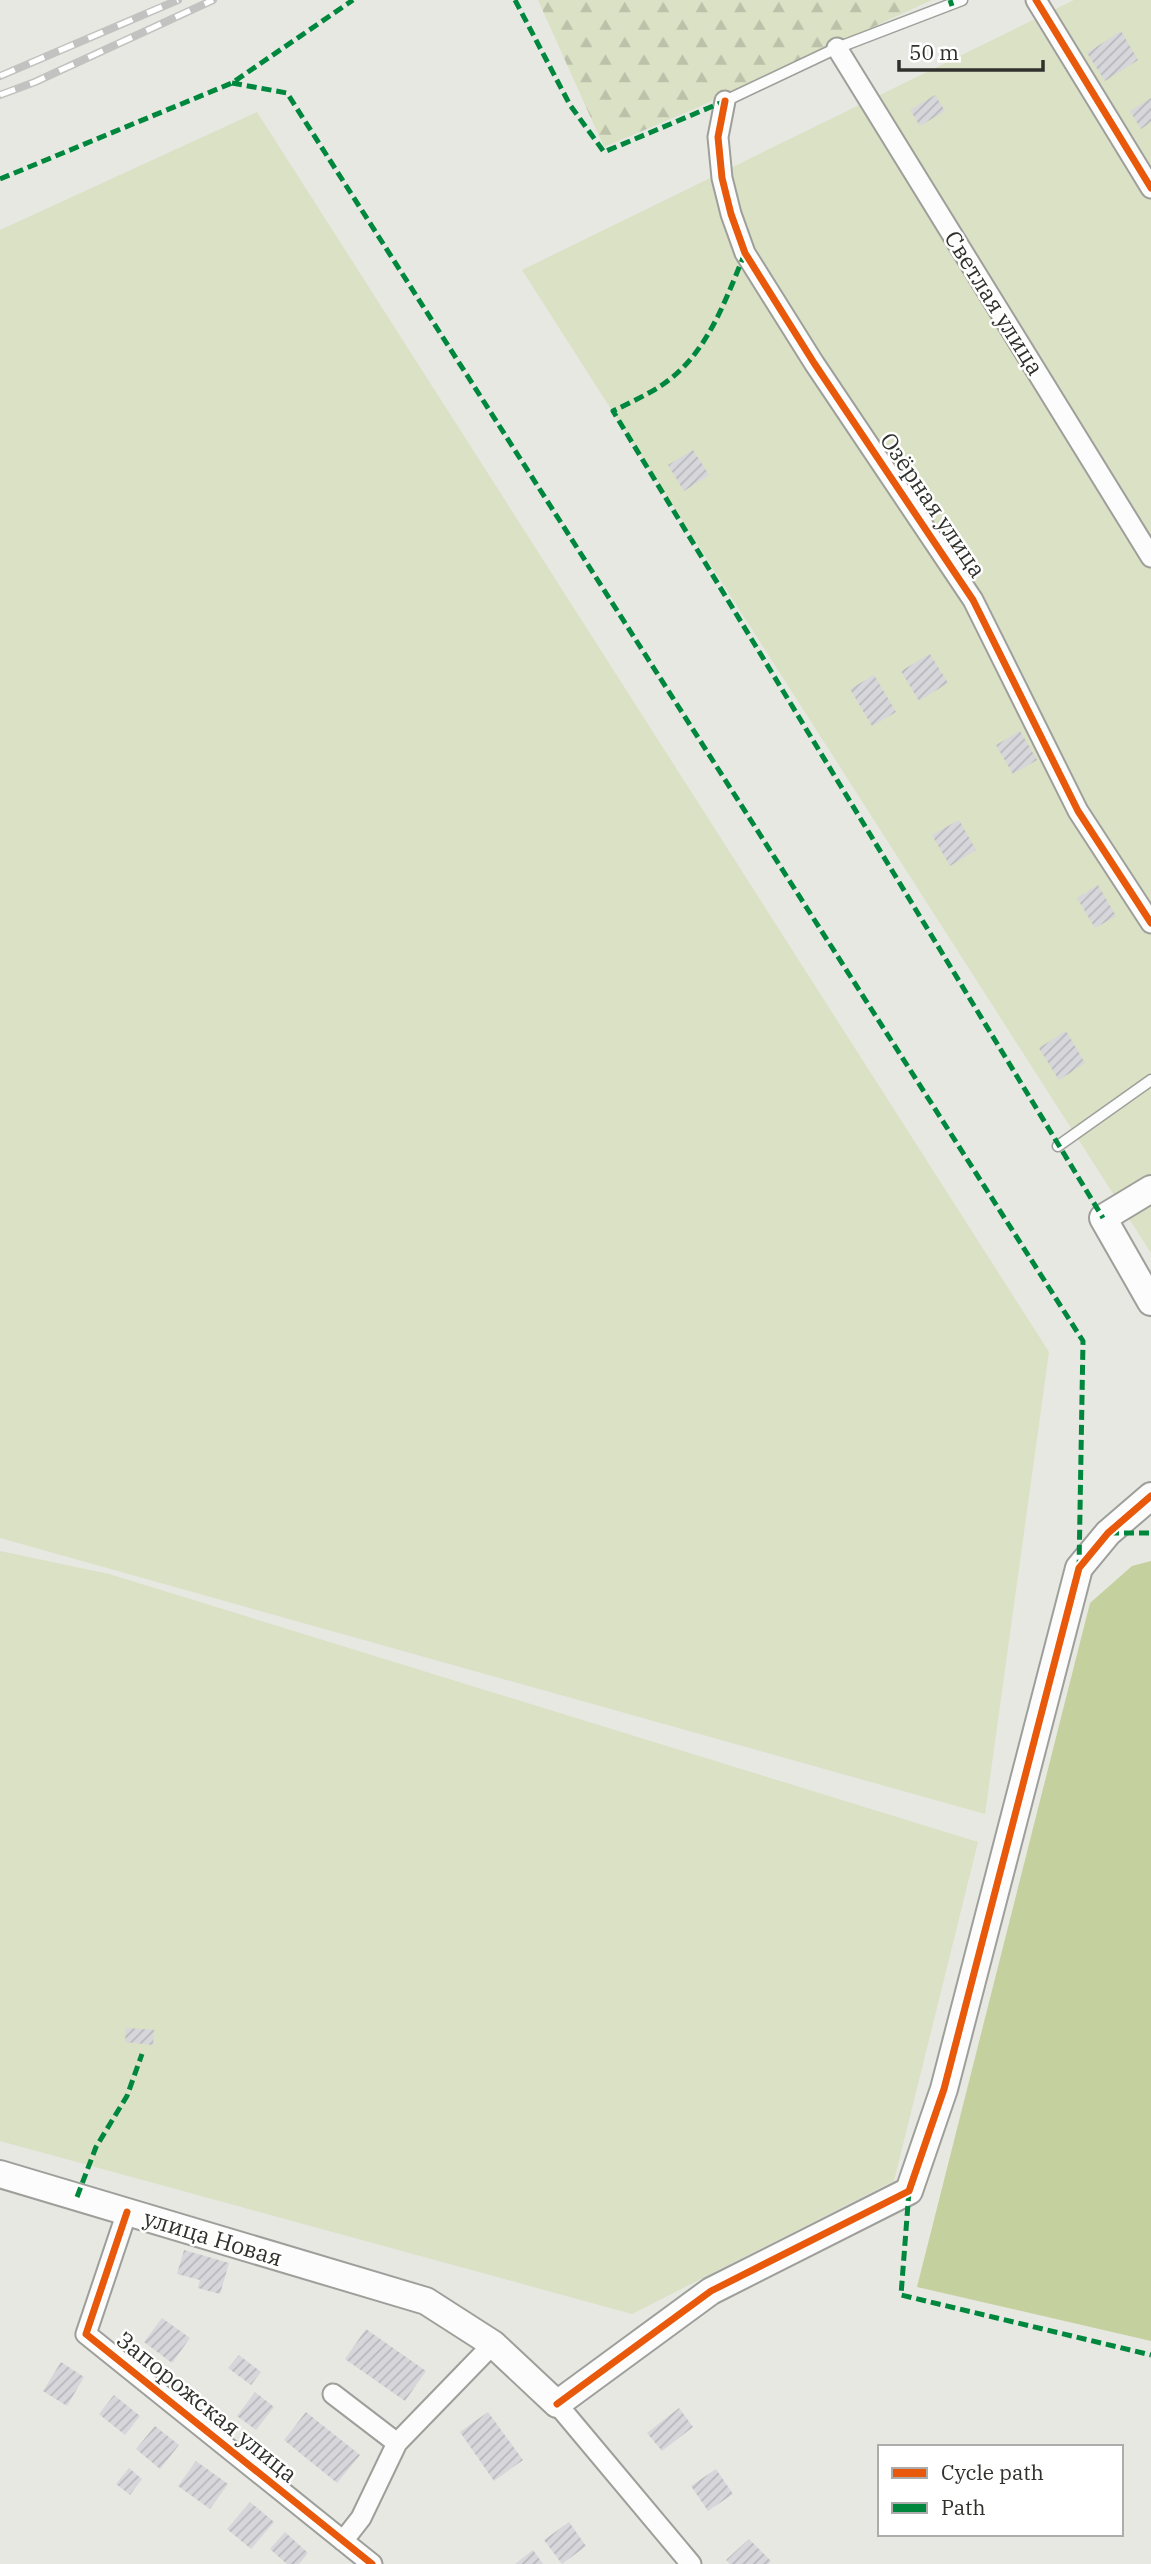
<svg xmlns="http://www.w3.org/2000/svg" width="1151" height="2564" viewBox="0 0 1151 2564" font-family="'IBM Plex Serif',serif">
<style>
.green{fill:#dae1c4}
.forest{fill:url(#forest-firs)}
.water{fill:#c4d09d}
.building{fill:url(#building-hatch)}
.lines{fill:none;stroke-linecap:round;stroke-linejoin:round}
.lane-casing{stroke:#9e9f9a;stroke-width:13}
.street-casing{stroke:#9e9f9a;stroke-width:23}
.secondary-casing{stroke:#9e9f9a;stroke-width:30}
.lane{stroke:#fbfcfb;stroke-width:10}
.street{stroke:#fbfcfb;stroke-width:19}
.secondary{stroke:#fbfcfb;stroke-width:26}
.rail-casing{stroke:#c2c3c1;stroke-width:8}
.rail{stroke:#fff;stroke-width:5;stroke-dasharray:16;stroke-linecap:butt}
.quiet{stroke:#00873e;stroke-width:5;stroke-dasharray:10 5;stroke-linecap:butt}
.cycleway-casing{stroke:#fff;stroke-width:11}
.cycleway{stroke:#e8590c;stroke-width:7}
.labels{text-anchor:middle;stroke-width:5;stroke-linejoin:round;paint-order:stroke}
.street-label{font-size:23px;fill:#30312c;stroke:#fff}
</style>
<defs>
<pattern id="forest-firs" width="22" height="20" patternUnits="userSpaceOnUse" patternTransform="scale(1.75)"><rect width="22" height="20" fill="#dae1c4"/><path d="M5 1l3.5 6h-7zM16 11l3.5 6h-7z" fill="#bbc2a9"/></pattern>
<pattern id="building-hatch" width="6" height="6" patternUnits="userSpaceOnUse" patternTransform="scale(1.75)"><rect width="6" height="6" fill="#d6d6db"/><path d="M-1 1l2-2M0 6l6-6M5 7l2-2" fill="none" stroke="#b8b8bc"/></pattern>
</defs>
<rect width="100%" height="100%" fill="#e7e8e2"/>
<path class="green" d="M1074,0h77v1253l-629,-983z
M257,112l792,1240 -64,462 -985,-276v-1308z
M0,1551l109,23 869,268 -84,339 -262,133 -632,-173z"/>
<path class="forest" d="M538,0h394l-240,110 -88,37z"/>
<path class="water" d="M1151,1561v780l-234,-54 173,-684 42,-37z"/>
<path class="building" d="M1121,31l17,29 -33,21 -18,-28z
M935,95l10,16 -25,15 -10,-16z
M1151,98v24l-10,7 -11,-18z
M693,450l16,25 -25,16 -16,-26z
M930,654l18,29 -29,18 -18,-30z
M874,675l22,37 -24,14 -22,-37z
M1020,731l17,29 -24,14 -17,-29z
M959,820l17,30 -26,16 -18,-31z
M1098,885l18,31 -21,12 -18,-30z
M1066,1031l19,32 -26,17 -20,-32z
M126,2028l28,2 -1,15 -28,-3z
M184,2250l45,13 -9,31 -22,-6 2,-8 -23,-6z
M162,2318l28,20 -18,25 -28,-21z
M366,2329l60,42 -21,30 -60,-42z
M239,2355l22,17 -10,13 -23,-17z
M61,2362l23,15 -17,29 -24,-15z
M255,2392l19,15 -18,23 -19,-14z
M114,2395l26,21 -15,19 -26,-21z
M679,2408l14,19 -31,24 -15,-18z
M306,2412l54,43 -23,28 -53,-43z
M488,2412l35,48 -29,21 -34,-49z
M155,2426l24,19 -19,24 -24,-20z
M196,2461l32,23 -18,25 -32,-23z
M129,2468l13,11 -12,16 -14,-11z
M716,2469l17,25 -25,17 -17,-25z
M250,2502l24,20 -23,27 -24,-20z
M569,2522l17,24 -24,18 -18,-24z
M285,2532l23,21 -9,11h-12l-17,-15z
M749,2539l22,22 -3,3h-38l-4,-4z
M533,2550l10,14h-28z"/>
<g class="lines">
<g class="lane-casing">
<path id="lane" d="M725,101l112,-53 125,-48
M1058,1146l93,-66"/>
</g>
<g class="street-casing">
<path id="street" d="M1036,0l115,188
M837,48l314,509
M725,101l-7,36 4,41 9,36 14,39 69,110 159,237 105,211 73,112
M127,2212l-41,122 286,230
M333,2394l64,49
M557,2404l134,160
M343,2541l18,-23 36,-75 96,-99"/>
</g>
<g class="secondary-casing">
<path id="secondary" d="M1151,1189l-48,29 48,84
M0,2174l426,127 67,43 64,60 154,-113 198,-100 35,-102 135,-521 29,-35 43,-37"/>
</g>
<use href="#lane" class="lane"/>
<use href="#street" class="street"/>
<use href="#secondary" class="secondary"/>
<g class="rail-casing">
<path id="rail" d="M0,76l178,-76
M0,95l35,-13 178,-82"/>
</g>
<use href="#rail" class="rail"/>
<path class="quiet" d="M515,0l55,105 34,47 121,-51
M950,0l2,6
M232,83l55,10 796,1248 -4,227
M0,179l232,-96 121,-83
M745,253c-20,48 -38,102 -83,132 -15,10 -33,18 -49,26l490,807
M1109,1533h42
M909,2191l-8,104 250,60
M77,2197l19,-50 31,-51 15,-42"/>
<g class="cycleway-casing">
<path id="cycleway" d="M1036,0l115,188
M725,101l-7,36 4,41 9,36 14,39 69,110 159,237 105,211 73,112
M127,2212l-41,122 286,230
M557,2404l154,-113 198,-100 35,-102 135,-521 29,-35 43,-37"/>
</g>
<use href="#cycleway" class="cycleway"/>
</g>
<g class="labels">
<g class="street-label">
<text transform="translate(994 303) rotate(58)" y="8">Светлая улица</text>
<text transform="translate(933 505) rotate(56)" y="8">Озёрная улица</text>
<text transform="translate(213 2238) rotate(17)" y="8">улица Новая</text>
<text transform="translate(207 2407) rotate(39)" y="8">Запорожская улица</text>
</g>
</g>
<rect x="878" y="2445" width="245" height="91" fill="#ffffff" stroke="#acadab" stroke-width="2"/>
<rect x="892" y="2468" width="35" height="10" fill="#e8590c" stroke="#acadab" stroke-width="2"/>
<text x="941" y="2480" font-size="21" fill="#30312c">Cycle path</text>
<rect x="892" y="2503" width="35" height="10" fill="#00873e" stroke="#acadab" stroke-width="2"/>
<text x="941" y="2515" font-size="21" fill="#30312c">Path</text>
<path d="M899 60v10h144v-10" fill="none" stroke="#30312c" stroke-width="3.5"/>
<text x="909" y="60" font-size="21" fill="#30312c" stroke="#ffffff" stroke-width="5" paint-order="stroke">50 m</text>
</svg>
